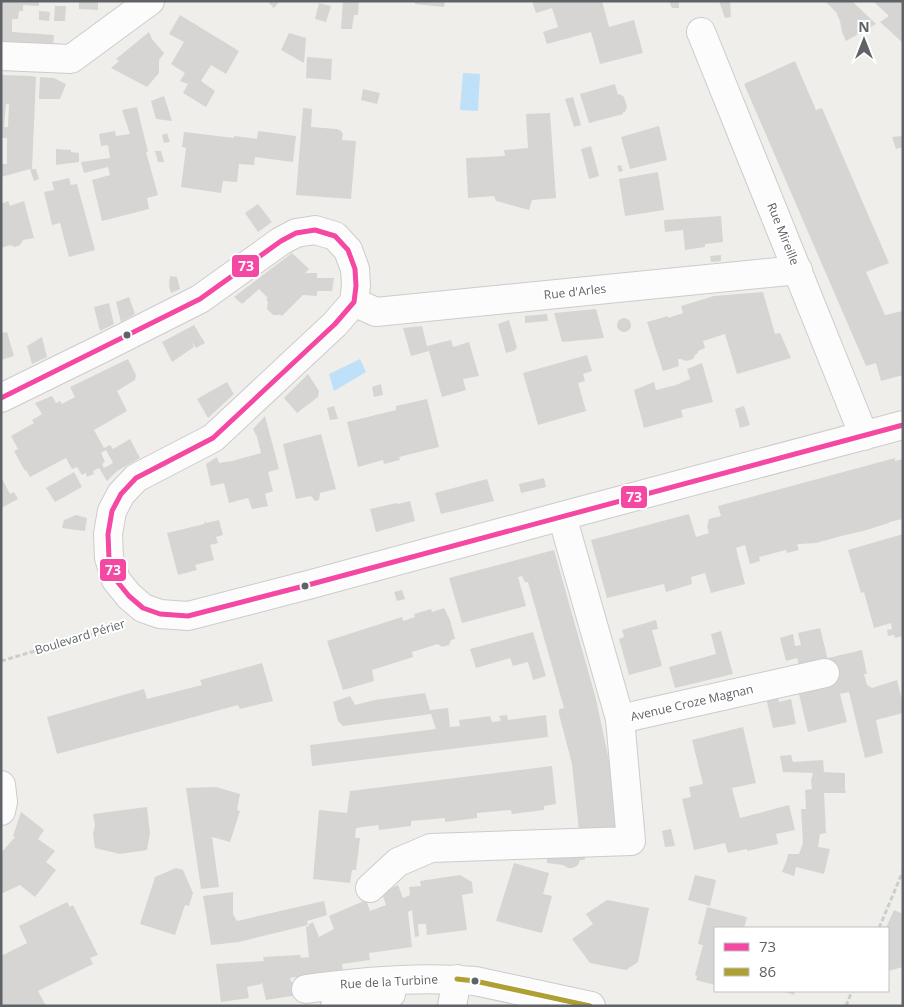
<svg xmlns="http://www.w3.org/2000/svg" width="904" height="1007" viewBox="0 0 904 1007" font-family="'Open Sans',sans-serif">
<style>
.water{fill:#bfe0f9}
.building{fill:#d6d5d3;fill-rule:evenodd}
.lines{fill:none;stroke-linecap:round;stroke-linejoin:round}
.minor-casing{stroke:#cbcccc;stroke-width:30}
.path{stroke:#cacfcc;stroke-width:3;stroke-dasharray:5 2.5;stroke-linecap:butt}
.minor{stroke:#fdfcfc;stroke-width:28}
.bus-1-casing{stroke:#fff;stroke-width:9}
.bus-2-casing{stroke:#fff;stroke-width:9}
.bus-1{stroke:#f448a3;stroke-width:5}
.bus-2{stroke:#afa034;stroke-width:5}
.bus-dot{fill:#5f6368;stroke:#fff;stroke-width:2}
.labels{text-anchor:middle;stroke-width:4;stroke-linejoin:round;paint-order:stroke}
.street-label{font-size:12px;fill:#5f6368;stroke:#fff}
.line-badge{stroke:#fff;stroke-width:2}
.badge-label{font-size:14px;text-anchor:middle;font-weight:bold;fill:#fff}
</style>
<rect width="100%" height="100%" fill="#efeeea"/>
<path class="water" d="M463,73l17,1 -2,37 -18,-1z
M360,359l6,13 -32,19 -5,-17z"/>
<path class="building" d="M1,1h38v5l-16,-1v6h-4l-1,8h-6v13l42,3 -1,12 -52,-3z
M79,1h19v9l-19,-1z
M267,1h13l-6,7z
M343,1h16l-1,14h-4l-2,14h-11z
M415,1h30l-1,6 -29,-3z
M532,1h70l7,26 25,-7 9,33 -43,11 -9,-32 -44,12 -4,-12 15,-5 -6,-19 -16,5z
M669,1h10v7h-7z
M719,1h11l1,16 -6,1z
M825,1h27l24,23 -30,17 -4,-9 -2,-11 -3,-7v-1z
M873,1h30v42l-23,-21 9,-6z
M319,3l12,3 -5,16 -11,-3z
M55,6h11l-1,15h-11z
M39,11l11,1 -1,9 -10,-1z
M180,15l59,36 -13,23 -15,-9 -10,16 14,10 -9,16 -23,-14 5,-9 -8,-3 5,-8 -14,-9 13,-22 -15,-8z
M149,32l3,7 12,14 -5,7v13l-12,14 -36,-19 8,-7 -3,-2z
M289,33l17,5 -2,25 -23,-13z
M307,57l25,2 -1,21 -25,-2z
M795,61l21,49 6,-2 67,155 -23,9 19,43 18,-4v64l-22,6 -5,-18 -10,3 -122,-282z
M1,75l30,1 5,1 -4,92h4l3,10 -5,2 -4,-12 -29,8v-13h6v-26h-6zM6,104h3l-1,23h-4z
M40,77l14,1 12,6 -6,15h-21z
M615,84l3,11 2,-1 4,3 3,10 -2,5h-2v2l-34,9 -9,-29z
M363,89l17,4 -3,11 -16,-4z
M164,96l8,25 -16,-2 -5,-18z
M573,97l8,28 -7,2 -9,-28z
M137,107l11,45h-2l12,43 -11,3 2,11 -47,12 -10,-41 18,-5 -2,-8 -24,6 -3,-11 29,-4 -2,-13 -7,1 -2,-12 16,-3 1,5 14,-2 -8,-24z
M303,108l9,1 -1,18 26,2 4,2 2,3 -1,6 14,1 -5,58 -55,-4z
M550,113l6,85 -24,2 -3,10 -33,-9 -2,-5 -26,2 -2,-40 39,-2 -1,-6 24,-2 -2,-34z
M659,126l8,34 -37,9 -9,-32z
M258,131l38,5 -3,26 -38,-5 -1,8 -15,-1 -2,18 -14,-1 -2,12 -40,-6 5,-39 -4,-1 2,-15 50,6v-2l23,3z
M167,133l3,9 -6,1 -2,-8z
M902,136l1,11 -7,2 -4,-12z
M591,146l8,30 -10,3 -8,-30z
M56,149l15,1v2l8,1v9l-23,3z
M155,151h6l3,11h-6z
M621,165l2,6 -4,1 -2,-6z
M658,172l6,38 -39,6 -6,-37z
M69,178l2,7 6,-1 18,66 -26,7 -9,-34 -8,2 -8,-33 10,-2 -2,-8z
M8,201l2,5 14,-5 10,37 -11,2 -3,5 -5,2 -5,-2 -9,3v-44z
M258,204l14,18 -14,10 -13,-19z
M721,216l2,26 -18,2v3l-20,3 -2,-20 -18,2 -1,-12z
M292,253l17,16 -4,4h12v5h17l-2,13h-15v5l-14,-1 -21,21 -3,-2v1h-6l-6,-6 1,-7 -2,-3 2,-1 -9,-9 -17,15 -8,-7z
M721,255v6l-10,1 -1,-6z
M170,276l7,1 3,12 -9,4 -2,-7z
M763,292l12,42 5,-1 11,25 -54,16 -12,-40 -22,7 2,7 -7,3v2l-2,1 -3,5 -7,2 -5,-2h-3l1,7 -16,5 -16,-49 21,-6v2l15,-5 -2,-7 33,-10z
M129,297l6,17 -14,8 -5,-20z
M109,303l5,21 -14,7 -6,-24z
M596,309l8,29 -42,4 -8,-29z
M547,314l1,7 -23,2v-7z
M617 325a7 7 0 1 1 14 0a7 7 0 1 1-14 0Z
M509,320l8,28 -2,1 1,1 -10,3 -8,-29z
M194,325l11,18 -9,5 -5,-7 3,6 -22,15 -10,-20z
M422,326l5,20 24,-6 2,7 16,-5 10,34 -16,3 3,11 -24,7 -13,-46 -18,5 -8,-28z
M7,332l7,24 -13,4v-27z
M42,337l5,20 -15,7 -5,-18z
M587,355l5,16 -9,3 2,7 -7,2 8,28 -48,14 -15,-52z
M128,359l8,16 -1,5 -18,11 10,20 -33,19 10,18 6,-3 3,4 17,-10 10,19 -23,13 -10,10 -8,-13 -6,3 1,3 -7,3 -1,-4 -4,2 -5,-8 -5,2 -6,-11 -36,19 -4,-7 -1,1 -11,-20 4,-2 -7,-13 23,-13 -2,-3 10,-6 -7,-11 17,-7 4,7 4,-2 2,3 13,-7 -5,-10zM106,450l7,13 -9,5 -2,-4 3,-2 -4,-9z
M702,363l11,39 -32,8 2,7 -39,11 -10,-38 20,-8 2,8 20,-5 14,-6 -3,-10z
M308,374l11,17 -1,6 -21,16 -13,-15z
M227,382l7,12 -26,24 -11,-19z
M381,384l2,11 -9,2 -2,-10z
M427,399l12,48 -40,10 1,3 -16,4 -1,-4 -25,7 -11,-45 49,-12v-4z
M334,406l4,13 -8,1 -3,-12z
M744,406l6,19 -10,3 -5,-19z
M265,416l14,53 -11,3 5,19 -8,3 3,12 -16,3 -4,-11 -19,5 -5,-20 -13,3 -5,-22 11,-7 2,6 13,-2 29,-8 -4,-16 -4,-8z
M321,434l15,55 -16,4 -1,7 -4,1 -4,-5 -15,3 -13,-55z
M895,458v3l8,-2v60l-14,3v1l-26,8 -18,4 -29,8 -17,1 -2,1 2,5 -12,3 -1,-3 -27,7 1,4 -10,3 -5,-19 -9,3 9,36 -34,9 -6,-20 -14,4 1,7 -26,8 -2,-8 -57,14 -16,-58 98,-26 7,23 13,-4 -2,-6 2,-8 12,-3 -3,-10z
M74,472l8,15 -27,15 -9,-14z
M1,477l9,17 4,-2 4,7 -17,9z
M544,478l2,9 -25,6 -2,-9z
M487,479l7,22 -53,13 -6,-21z
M410,501l5,20 -39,11 -6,-23 27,-6 1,1z
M76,515l11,3 -2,13 -23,-3 2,-8z
M219,520l4,15 -7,2 2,6 -8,2 4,15 -19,5 2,5 -19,5 -11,-42 37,-9 2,-3v2z
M903,534v102l-8,2 -1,-3 -6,1 -1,-6 5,-1 -1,-6 -17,5 -10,-36 -3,1 -13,-43z
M554,550l42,149 8,38 5,23 7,67 -37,4 -7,-67 -13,-50v-5l5,-1 -36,-126h-3l-3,-6 -4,1 8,29 -64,17 -13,-45z
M402,590l3,9 -8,2 -3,-9z
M444,608l6,12 5,19 -4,1 -2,5 -7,2 -4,-3 -26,8 1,5 -41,13 2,11 -31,9 -16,-49 75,-24 1,4 12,-4 -1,-3 17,-5 1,3z
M656,620l2,9 -6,1 10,36 -33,9 -10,-36 5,-2 -2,-7z
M820,628l8,32 -29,6 -2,-8 -11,3 -6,-23 13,-4 2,12 6,-1 -3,-12z
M721,631l12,43 -58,14 -6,-21 47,-13 -5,-20z
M533,632l13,44 -13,4 -5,-18 -15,4 -3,-8 -34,10 -6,-19z
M862,650l5,24h-3l3,11 5,3 25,-8 6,24v9l-27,7 7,33 -18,5 -16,-66 -9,2 7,28 -39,10 -10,-42 36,-9 -6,-23z
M262,663l11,38 -33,8 -2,-4 -181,49 -10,-37 97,-28 3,10 55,-14 -2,-5z
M425,693l5,17 18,-2 2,19 10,-1 -1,-6 17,-2 14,-2 2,6 9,-1 -2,-5 8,-1 1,5 38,-5 2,22 -236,29 -2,-21 126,-16 -5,-15 -88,12 -5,-5 -5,-19 17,-6 5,9 20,-5z
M778,695l1,7 12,-3 5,25 -23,4 -7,-30z
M743,727l13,56 -24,5 8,30 49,-13 6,25 -19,4 2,10 -31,7v-2l-19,4 -3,-10 -31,7 -12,-51 9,-2 -2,-10 14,-3 -11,-44z
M791,755l2,7 30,-2 1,12 21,1v18h1v2h-22l2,40 -6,1 -2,13 12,2 -6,25 -28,-7 -2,9 -12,-4 5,-13 1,-5h11l4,-11 -2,-34h5l-1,-19 7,-1 -1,-8 2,-8 -30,-1 -3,-16z
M552,766l4,38 -12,2v4l-32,4 -1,-4 -34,3v5l-32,4v-4l-34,3v5l-32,4 -1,-5 -22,3 -1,10h5l-4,32h-4l-2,13 -37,-4 6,-69 28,3 3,-22z
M216,787l24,7 -3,16 3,1 -10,31 -18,-5 7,50 -18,2 -15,-101z
M147,807l3,26 -3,17 -27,4 -25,-6 -2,-14 2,-9 -2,-11z
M21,812l23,18 -6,9 17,12 -9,11 10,8 -21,27 -15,-12 -19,9v-41l14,-16 -2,-1z
M671,829l4,17 -10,1 -3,-16z
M584,854l1,6h-5l-2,5 -5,3h-5l-5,-3 -16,-2v-7z
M514,863l35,10 -6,21 9,2 -10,37 -46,-12z
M176,868l7,2 10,23 -4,13 -4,-1 -10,30 -35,-11 15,-47z
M460,875l12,7 1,11 -11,2 5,35 -40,5 -1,-11h-8l1,12 -4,1 -3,-27 -4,2 4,35 -43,6 1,7 -28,4 1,7 -53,7 1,4 5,-1 2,14 -32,5 -4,-17h-1v1l-14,3 2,11 -28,4 -5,-38 48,-3 -1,-4 37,-2 1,3 8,-1 -3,-29v-1l3,-1v-2l4,-2 6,15 15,-8 -5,-13 37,-16 4,11 16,-6 -4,-12 16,-8 5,13 7,-3 -1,-8 12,-1 -1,-5z
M695,875l21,5 -6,26 -22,-6z
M233,892v22l4,7 87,-20 3,14 -20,6 1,4 -69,17 -28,3 -8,-49z
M607,900l42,8 -11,54 -12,8 -36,-7 -18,-24 21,-15 -7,-10z
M67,902l3,5 3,-2 25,50 -8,3 3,6 -55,27 8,15h-45v-50l26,-13 -8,-17z
M707,907l40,10 -3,11h-29v57l-19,-5 1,-4 -2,-1 8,-30 -5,-1z
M894,910l9,4v53l-15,4v-43h-2z
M782,991h13l-1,4z"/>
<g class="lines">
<g class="minor-casing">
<path id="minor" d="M701,32l163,404
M1,56l70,3 79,-58
M354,302l22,10 422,-42
M1,398l102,-50 97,-49 81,-58 15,-8 19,-3 20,6 13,14 7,19 1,17 -2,16 -19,22 -122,114 -77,40 -15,16 -9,17 -4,23 1,24 7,22 13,16 14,12 17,6 28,2 120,-31 254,-69 341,-91
M562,516l58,203 205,-46
M1,785l2,17 -2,9
M370,888l28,-26 33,-14 200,-7 -11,-122
M306,989c56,-8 112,-13 169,-8l116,25
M335,1006l56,-12
M452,1006l5,-27"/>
</g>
<path class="path" d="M1,661l122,-36
M879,928l24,-57
M846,1006l6,-15"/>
<use href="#minor" class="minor"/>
<g class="bus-1-casing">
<path id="bus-1" d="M1,398l199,-99 81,-58 15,-8 19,-3 20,6 13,14 7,19 1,17 -2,16 -19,22 -122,114 -77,40 -15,16 -9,17 -4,23 1,24 7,22 13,16 14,12 17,6 28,2 120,-31 595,-160"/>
</g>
<g class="bus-2-casing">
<path id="bus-2" d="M457,979l18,2 115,25"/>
</g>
<use href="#bus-1" class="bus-1"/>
<use href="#bus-2" class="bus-2"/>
</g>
<g class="bus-dot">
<circle cx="127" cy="335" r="4.5"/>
<circle cx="305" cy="586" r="4.5"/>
<circle cx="475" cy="981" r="4.5"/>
</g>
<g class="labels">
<g class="street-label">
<text transform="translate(783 234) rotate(68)" y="4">Rue Mireille</text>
<text transform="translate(575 292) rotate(-6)" y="4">Rue d'Arles</text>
<text transform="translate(80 637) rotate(-17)" y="4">Boulevard Périer</text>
<text transform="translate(692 703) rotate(-13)" y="4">Avenue Croze Magnan</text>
<text transform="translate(389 982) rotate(-3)" y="4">Rue de la Turbine</text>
</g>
</g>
<g class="line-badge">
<rect x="231" y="254" width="29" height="24" rx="5" fill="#f448a3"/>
<rect x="620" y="485" width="28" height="24" rx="5" fill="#f448a3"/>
<rect x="99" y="558" width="28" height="24" rx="5" fill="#f448a3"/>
</g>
<g class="badge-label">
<text x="246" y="271">73</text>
<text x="634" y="502">73</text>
<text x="113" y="575">73</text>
</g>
<rect width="904" height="1007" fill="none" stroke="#5f6368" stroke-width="5"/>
<rect x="714" y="927" width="175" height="65" fill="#ffffff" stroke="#bfc1c3"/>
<rect x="724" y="943" width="25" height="8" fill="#f448a3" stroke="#bfc1c3"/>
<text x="759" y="952" font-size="15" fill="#5f6368">73</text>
<rect x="724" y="968" width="25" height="8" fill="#afa034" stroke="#bfc1c3"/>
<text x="759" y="977" font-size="15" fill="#5f6368">86</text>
<g transform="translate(864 40)" stroke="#ffffff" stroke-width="4" paint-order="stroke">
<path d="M0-4L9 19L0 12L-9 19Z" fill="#5f6368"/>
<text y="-8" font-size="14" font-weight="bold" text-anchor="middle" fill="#5f6368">N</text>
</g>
</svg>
